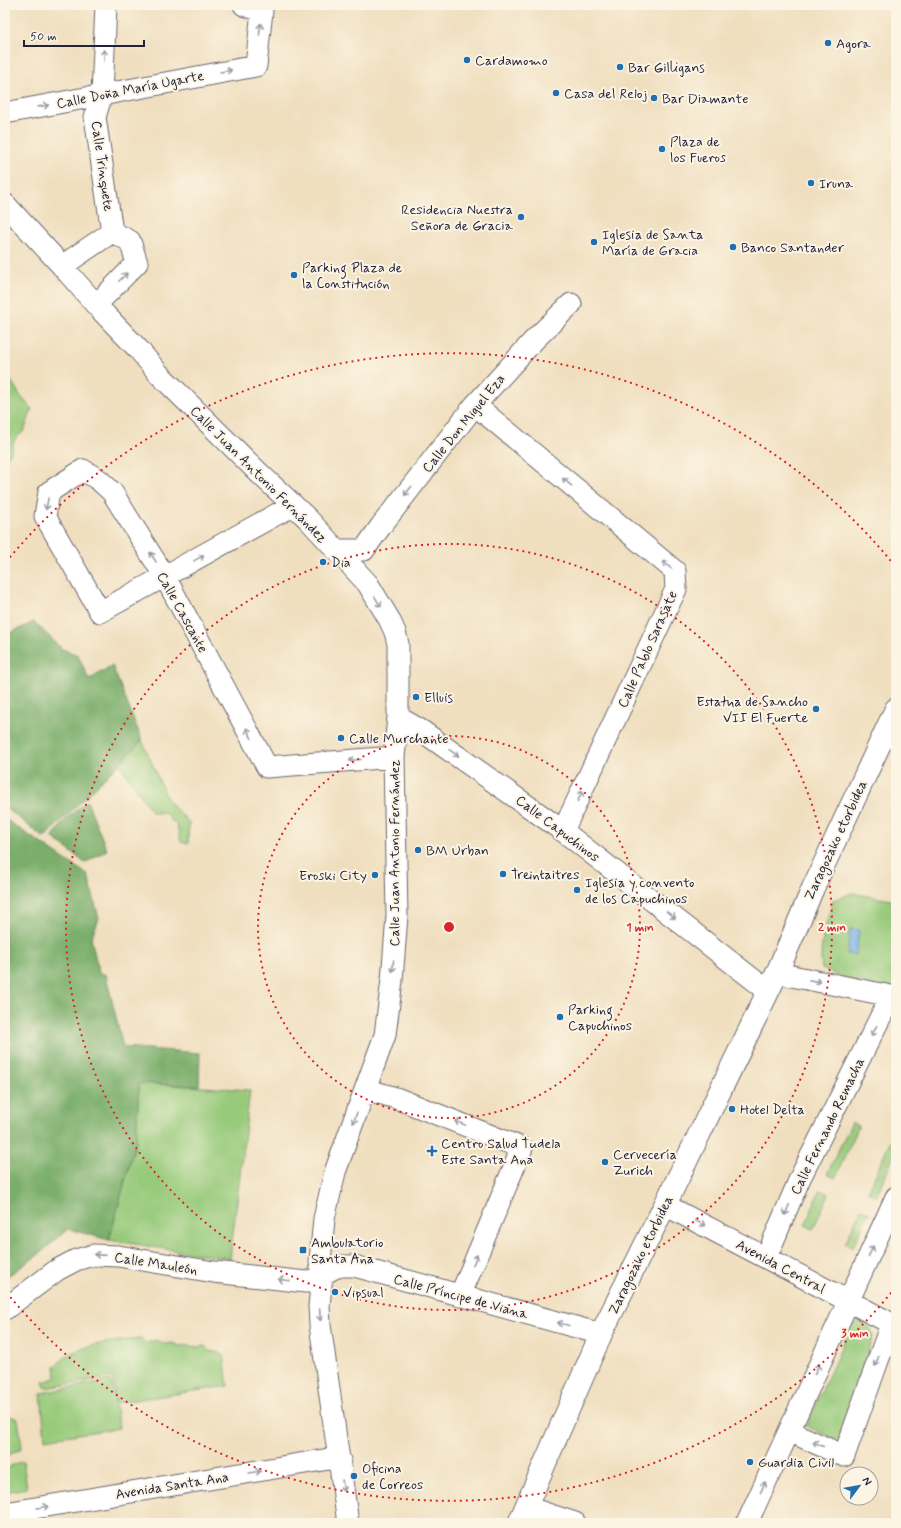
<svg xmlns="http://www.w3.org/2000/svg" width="901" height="1528" viewBox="0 0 901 1528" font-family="Mynerve,sans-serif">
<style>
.green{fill:#98ca7b;stroke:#5d765b}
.forest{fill:#7aae6b;stroke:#4e6853}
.water{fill:#73b1e6;stroke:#4a6a90}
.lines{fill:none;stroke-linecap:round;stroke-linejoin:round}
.minor-casing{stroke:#6a6469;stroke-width:23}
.major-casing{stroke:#6a6469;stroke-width:24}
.minor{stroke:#fff;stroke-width:21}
.major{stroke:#fff;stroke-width:22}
.oneway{stroke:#9c9ca7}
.ring{fill:none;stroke:#d62828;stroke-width:2;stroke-dasharray:2 4}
.poi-dot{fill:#1f6fb2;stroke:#fcf5e5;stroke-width:1.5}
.labels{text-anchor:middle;stroke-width:4;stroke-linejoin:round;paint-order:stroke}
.poi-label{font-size:14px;fill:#22223b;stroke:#fcf5e5;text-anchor:start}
.street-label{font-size:14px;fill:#22223b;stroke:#fcf5e5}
.centre{fill:#d62828;stroke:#fcf5e5;stroke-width:2}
.ring-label{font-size:12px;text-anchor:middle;font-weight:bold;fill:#d62828;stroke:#fcf5e5;stroke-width:4;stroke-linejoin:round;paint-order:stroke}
</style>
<rect width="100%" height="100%" fill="#fcf5e5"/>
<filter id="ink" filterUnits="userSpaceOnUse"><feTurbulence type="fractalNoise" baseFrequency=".025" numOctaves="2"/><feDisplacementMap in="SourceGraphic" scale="8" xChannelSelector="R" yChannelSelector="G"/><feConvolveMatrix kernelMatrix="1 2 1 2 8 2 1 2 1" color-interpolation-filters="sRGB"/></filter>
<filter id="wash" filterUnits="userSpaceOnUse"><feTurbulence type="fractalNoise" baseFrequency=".012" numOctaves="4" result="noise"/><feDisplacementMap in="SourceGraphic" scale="16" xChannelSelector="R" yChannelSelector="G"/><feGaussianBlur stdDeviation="0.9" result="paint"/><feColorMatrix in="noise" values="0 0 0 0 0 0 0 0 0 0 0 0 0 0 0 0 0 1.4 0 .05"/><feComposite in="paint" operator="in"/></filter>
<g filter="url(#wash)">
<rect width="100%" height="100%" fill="#f0dfbf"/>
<path class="green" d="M5,378l7,4 9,15 11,12 -8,22 -9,8 -5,15 -5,6z
M142,740l26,61 21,21 -1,22 -7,-2 -4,-16 -13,-13h-11l-34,-49z
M852,893l44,8v89l-52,-12 -22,-9c-4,-23 5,-47 11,-69z
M139,1083l111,7 -20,169 -121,-19 27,-99z
M852,1122l7,4 -24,52 -8,-4z
M890,1141l6,3v7l-20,45 -8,-4z
M820,1190l9,4 -16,35 -8,-4z
M861,1209l8,3 -16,35 -8,-3z
M858,1321c10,2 13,6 15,15l-35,104 -32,-14 45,-100z
M140,1339l7,4 10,-3 6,4 10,-1c8,5 9,1 16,3 6,1 9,1 16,0l5,5 14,3 4,32 -112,17 -3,-26 -68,11 -2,-6 13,-4 -1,-12c4,-3 8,-7 12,-10 19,-13 51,-15 73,-17z
M111,1380l8,48 -74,11 -4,-46z
M10,1416l8,3 4,29 -17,9v-38z
M23,1461l4,27 -22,4c0,-20 -3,-25 18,-31z"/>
<path class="forest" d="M34,622l28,27 16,6 11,25 23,-15 30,75 -23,24 -75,74 -39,-31v-172z
M87,801l20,49 -22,13 -33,-26 15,-19z
M5,819l83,56 11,44 -8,19 8,35 7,2 17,72 77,6 -1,33 -60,-3 -3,58 -27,99 -41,-11 -30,26 -33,23z"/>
<path class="water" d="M850,929l9,1 -3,25 -9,-1z"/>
</g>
<g filter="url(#ink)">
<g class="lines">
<g class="minor-casing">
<path id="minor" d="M106,5l-4,89 -7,23 17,115
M5,113l251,-47 6,-55 -18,-6
M5,204l57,62 34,39 43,45 20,24 100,99 48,45 61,66 21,35 6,13 3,12v73l-4,40 3,159 -5,64 -7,55 -50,137 -11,47 -4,42 2,15 -3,30 1,19 28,198
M62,266l50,-34 18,9 7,22 -41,42
M475,405l200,166 1,18 -113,242
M294,506l-17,8 -177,98 -55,-96 4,-24 34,-22 16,10 13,12 38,61 15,24 102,190 127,-10
M336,550h28l17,-24 94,-121 60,-66 36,-35
M398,717l24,14 141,100 205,160
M777,973l119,24
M364,1094l15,-1 17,5 126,50 -62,148
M665,1205l231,121
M766,1258l34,-80 91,-182
M5,1309l52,-39 19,-10 17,-5 25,1 96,16 92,10c15,-3 23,-14 35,-16 4,0 8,0 13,0l247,68
M789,1431l55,25 47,-132
M526,1507l49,16
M5,1513l324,-54 11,1
M747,1523l149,-326"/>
</g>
<g class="major-casing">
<path id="major" d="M519,1523l82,-189 64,-129 112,-232 36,-85 83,-179"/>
</g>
<use href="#minor" class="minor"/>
<use href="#major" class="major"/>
</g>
<defs><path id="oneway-shaft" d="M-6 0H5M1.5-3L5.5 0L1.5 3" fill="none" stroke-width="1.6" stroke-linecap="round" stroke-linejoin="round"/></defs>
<g class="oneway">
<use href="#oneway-shaft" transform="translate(260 29) rotate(-84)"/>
<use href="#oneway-shaft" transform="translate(104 55) rotate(-88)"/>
<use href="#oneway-shaft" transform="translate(226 71) rotate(-10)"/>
<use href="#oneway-shaft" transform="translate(43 106) rotate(-11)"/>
<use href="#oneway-shaft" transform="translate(123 277) rotate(-45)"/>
<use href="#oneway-shaft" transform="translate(567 482) rotate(-140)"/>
<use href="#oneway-shaft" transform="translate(408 491) rotate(128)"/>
<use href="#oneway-shaft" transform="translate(47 504) rotate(101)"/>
<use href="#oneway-shaft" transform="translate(153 557) rotate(-122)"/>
<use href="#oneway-shaft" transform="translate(199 558) rotate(-29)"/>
<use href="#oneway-shaft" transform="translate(667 565) rotate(-140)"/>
<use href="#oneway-shaft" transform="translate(378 602) rotate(59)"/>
<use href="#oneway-shaft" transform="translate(249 733) rotate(-118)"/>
<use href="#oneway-shaft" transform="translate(454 753) rotate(35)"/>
<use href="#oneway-shaft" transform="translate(355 760) rotate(175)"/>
<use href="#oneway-shaft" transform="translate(580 796) rotate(-65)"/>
<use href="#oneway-shaft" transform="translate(671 915) rotate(38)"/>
<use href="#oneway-shaft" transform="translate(393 966) rotate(95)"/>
<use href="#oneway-shaft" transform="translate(815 981) rotate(11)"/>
<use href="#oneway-shaft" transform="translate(874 1031) rotate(117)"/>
<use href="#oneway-shaft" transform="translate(355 1118) rotate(110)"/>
<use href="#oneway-shaft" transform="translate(460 1123) rotate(-158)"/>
<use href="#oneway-shaft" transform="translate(787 1210) rotate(113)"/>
<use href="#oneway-shaft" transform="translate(700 1223) rotate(28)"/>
<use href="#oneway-shaft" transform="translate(871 1251) rotate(-65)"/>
<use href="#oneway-shaft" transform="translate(100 1255) rotate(-176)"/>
<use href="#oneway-shaft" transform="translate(475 1260) rotate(-67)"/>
<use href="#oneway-shaft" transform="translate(284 1280) rotate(-173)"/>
<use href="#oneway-shaft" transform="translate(320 1315) rotate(86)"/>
<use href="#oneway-shaft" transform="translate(563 1324) rotate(-165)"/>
<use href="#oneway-shaft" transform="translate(877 1361) rotate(109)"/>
<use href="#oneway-shaft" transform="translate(817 1369) rotate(-66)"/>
<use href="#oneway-shaft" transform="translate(818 1444) rotate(-156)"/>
<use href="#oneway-shaft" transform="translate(255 1472) rotate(-9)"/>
<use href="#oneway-shaft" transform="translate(343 1486) rotate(82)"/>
<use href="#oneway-shaft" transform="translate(763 1487) rotate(-66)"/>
<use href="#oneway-shaft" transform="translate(43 1507) rotate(-9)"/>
</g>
</g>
<g class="ring">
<circle cx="449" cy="927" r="191"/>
<circle cx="449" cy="927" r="383"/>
<path d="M895 1288A574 574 0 0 1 6 1292M6 562A574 574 0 0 1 895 566"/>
</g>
<g class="poi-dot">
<circle cx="828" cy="43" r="4"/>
<circle cx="467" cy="60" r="4"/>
<circle cx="620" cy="67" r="4"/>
<circle cx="556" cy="93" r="4"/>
<circle cx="654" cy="98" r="4"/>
<circle cx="662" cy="149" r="4"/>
<circle cx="811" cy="183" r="4"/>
<circle cx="521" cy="217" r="4"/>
<circle cx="594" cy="242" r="4"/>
<circle cx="733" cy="247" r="4"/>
<circle cx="294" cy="275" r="4"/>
<circle cx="323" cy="562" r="4"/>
<circle cx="416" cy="697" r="4"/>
<circle cx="816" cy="709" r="4"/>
<circle cx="341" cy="738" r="4"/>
<circle cx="418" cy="850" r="4"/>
<circle cx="503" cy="874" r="4"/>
<circle cx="375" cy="875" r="4"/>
<circle cx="577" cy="890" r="4"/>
<circle cx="560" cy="1017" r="4"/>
<circle cx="732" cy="1109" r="4"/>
<path d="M430 1145h4v4h4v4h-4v4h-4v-4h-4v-4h4z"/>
<circle cx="605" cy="1162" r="4"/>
<rect x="299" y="1246" width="8" height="8" rx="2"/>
<circle cx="335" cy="1292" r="4"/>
<circle cx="750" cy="1462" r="4"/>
<circle cx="354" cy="1476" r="4"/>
</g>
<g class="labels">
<g class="poi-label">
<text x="836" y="48">Agora</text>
<text x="475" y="65">Cardamomo</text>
<text x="628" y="72">Bar Gilligans</text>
<text x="564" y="98">Casa del Reloj</text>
<text x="662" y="103">Bar Diamante</text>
<text x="670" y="146">Plaza de<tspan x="670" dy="16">los Fueros</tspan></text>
<text x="819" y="188">Iruna</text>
<text x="513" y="214" text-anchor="end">Residencia Nuestra<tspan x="513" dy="16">Señora de Gracia</tspan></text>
<text x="602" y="239">Iglesia de Santa<tspan x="602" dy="16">María de Gracia</tspan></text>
<text x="741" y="252">Banco Santander</text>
<text x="302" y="272">Parking Plaza de<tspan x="302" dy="16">la Constitución</tspan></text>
<text x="331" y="567">Dia</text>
<text x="424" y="702">Elluis</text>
<text x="808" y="706" text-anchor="end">Estatua de Sancho<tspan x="808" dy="16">VII El Fuerte</tspan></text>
<text x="349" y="743">Calle Murchante</text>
<text x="426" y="855">BM Urban</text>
<text x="511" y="879">Treintaitres</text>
<text x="367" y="880" text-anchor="end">Eroski City</text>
<text x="585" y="887">Iglesia y convento<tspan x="585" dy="16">de los Capuchinos</tspan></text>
<text x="568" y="1014">Parking<tspan x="568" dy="16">Capuchinos</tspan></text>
<text x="740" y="1114">Hotel Delta</text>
<text x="441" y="1148">Centro Salud Tudela<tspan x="441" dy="16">Este Santa Ana</tspan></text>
<text x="613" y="1159">Cervecería<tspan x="613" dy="16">Zurich</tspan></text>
<text x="311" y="1247">Ambulatorio<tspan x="311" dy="16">Santa Ana</tspan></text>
<text x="343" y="1297">Vipsual</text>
<text x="758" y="1467">Guardia Civil</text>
<text x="362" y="1473">Oficina<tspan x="362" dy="16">de Correos</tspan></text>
</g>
<g class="street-label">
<text transform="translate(130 89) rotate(-11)" y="5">Calle Doña María Ugarte</text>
<text transform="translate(103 166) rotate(82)" y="5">Calle Trinquete</text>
<text transform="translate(463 423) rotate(-51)" y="5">Calle Don Miguel Eza</text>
<text transform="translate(259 474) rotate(45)" y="5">Calle Juan Antonio Fernández</text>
<text transform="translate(183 612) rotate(61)" y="5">Calle Cascante</text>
<text transform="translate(647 649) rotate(-66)" y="5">Calle Pablo Sarasate</text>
<text transform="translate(558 828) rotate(37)" y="5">Calle Capuchinos</text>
<text transform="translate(835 840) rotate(-65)" y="5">Zaragozako etorbidea</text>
<text transform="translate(394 853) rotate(-90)" y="5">Calle Juan Antonio Fernández</text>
<text transform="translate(827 1126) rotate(-64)" y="5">Calle Fernando Remacha</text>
<text transform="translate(640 1255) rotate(-64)" y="5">Zaragozako etorbidea</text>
<text transform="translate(156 1263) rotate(9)" y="5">Calle Mauleón</text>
<text transform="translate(781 1266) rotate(28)" y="5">Avenida Central</text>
<text transform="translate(461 1296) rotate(15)" y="5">Calle Príncipe de Viana</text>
<text transform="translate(172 1485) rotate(-9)" y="5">Avenida Santa Ana</text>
</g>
</g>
<circle cx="449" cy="927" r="6" class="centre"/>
<g class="ring-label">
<text x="640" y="931">1 min</text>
<text x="832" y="931">2 min</text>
<text x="855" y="1337">3 min</text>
</g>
<rect width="901" height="1528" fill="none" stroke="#fcf5e5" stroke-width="20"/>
<g transform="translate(859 1486) rotate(58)"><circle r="19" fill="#fcf5e5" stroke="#a5a1a1"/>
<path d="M0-3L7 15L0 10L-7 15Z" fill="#1f6fb2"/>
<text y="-6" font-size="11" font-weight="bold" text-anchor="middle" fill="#22223b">N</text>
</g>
<path d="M24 40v6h120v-6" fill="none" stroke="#22223b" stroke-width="2"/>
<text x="30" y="40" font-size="12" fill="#22223b" stroke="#fcf5e5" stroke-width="3" paint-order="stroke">50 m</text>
</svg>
